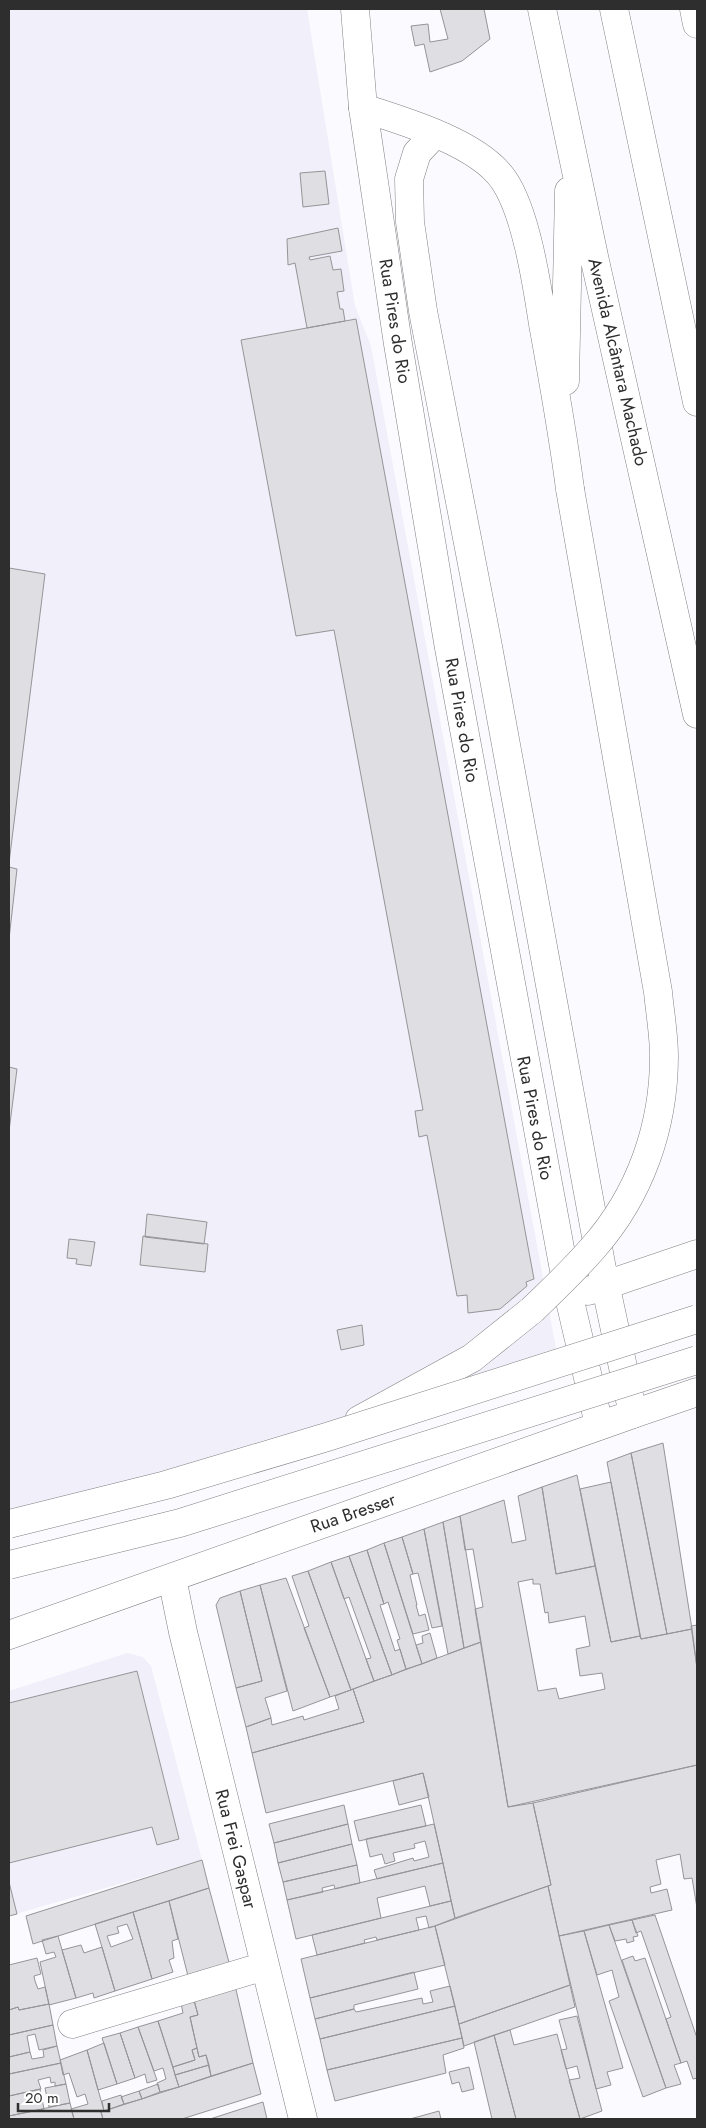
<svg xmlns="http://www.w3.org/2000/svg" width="706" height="2128" viewBox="0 0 706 2128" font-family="Jost,sans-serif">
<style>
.built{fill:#f0effa}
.building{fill:#dfdee2;stroke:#959598;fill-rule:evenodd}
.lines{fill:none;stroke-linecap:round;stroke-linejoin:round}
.street-casing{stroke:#818184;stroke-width:29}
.secondary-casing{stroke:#818184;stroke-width:29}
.primary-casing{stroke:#818184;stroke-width:29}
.highway-casing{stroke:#818184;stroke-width:29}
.street{stroke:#fff;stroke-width:28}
.secondary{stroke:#fff;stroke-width:28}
.primary{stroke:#fff;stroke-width:28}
.highway{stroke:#fff;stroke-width:28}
.primary-bridge-casing{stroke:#818184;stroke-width:29;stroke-linecap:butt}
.primary-bridge{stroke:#fff;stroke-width:28}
.labels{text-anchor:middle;stroke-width:4.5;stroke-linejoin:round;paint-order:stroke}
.street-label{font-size:18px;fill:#2e2e2f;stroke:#fff}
</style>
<rect width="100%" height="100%" fill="#fbfbff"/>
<path class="built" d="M9,9h298l48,297 16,40 187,1013 -380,112 -169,39z
M127,1653l16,4 8,9 51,194 -193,56v-225z"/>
<path class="building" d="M440,9h44l6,30 -28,22 -32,11 -6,-28 -9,2 -4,-20 17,-2 2,18 18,-3z
M325,171l4,33 -26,3 -3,-34z
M338,228l4,23 -33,6 1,3 20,-4 3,14 8,-1 3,22 -7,1 3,17h3l2,12 -38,7 -12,-65 -7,2 -1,-26z
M356,319l178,960 -8,3 1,4 -27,23 -32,4 -1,-18 -10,1 -30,-161 -8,2 -4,-26 8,-1 -89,-480 -38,6 -55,-296z
M9,568l36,6 -36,289z
M9,867l8,2 -8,70z
M9,1067l8,2 -8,62z
M147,1214l60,8 -3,22 -59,-7z
M143,1236l65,8 -3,28 -65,-7z
M69,1239l26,3 -4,24 -15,-2 1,-5 -10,-1z
M362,1325l2,20 -23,5 -4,-20z
M663,1443l29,186 -25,5 -36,-181z
M631,1453l36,181 -26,5 -34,-177z
M577,1475l18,91 -39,8 -14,-87z
M611,1482l29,154 -29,6 -31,-153z
M542,1487l14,87 39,-8 16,76 29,-6 1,3 51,-10 5,39v97l-189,42 -33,-198 8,-2 -10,-58 -8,1 -5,-34 44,-16 8,43 14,-3 -8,-44zM533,1579v5h7l5,29 3,-1 1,11 36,-7 5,30 -14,3 4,27 22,-3 3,16 -46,10 -3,-11 -18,3 -20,-109z
M460,1516l21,126 -17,6 -21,-126z
M443,1522l21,126 -16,6 -24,-125z
M424,1529l18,97 -10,2 -14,-55 -5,1 -11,-37z
M402,1537l11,37 -3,1 7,30h-1l3,11 6,-2 4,16 -16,4 -29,-91z
M384,1543l38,121 -16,5 -9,-29 3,-1 -12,-37 -4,2 -17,-54z
M367,1550l17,54 -4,1 15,46 5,-2 6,20 -14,6 -43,-119z
M349,1556l43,119 -18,6 -8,-22 5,-1 -22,-61 -5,2 -13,-37z
M331,1562l43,119 -23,9 -43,-119z
M308,1571l43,119 -21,7 -26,-69 5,-2 -17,-50z
M286,1578l44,119 -37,14 -33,-126z
M260,1585l27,106 -22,7 6,20 -25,9 -10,-39 26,-7 -22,-90z
M240,1591l22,90 -26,7 -20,-83 4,-7z
M697,1625v43l-6,-42z
M430,1633l7,25 -15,6 -6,-19 7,-2 -1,-7z
M481,1642l27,165 25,-4 18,82 -96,33 -32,-145 -157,40 -14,-60 112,-31 -11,-33z
M137,1671l42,168 -22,6 -5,-18 -143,36v-160z
M353,1689l11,33 -112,31 -6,-26 25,-9 1,7 31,-9 1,4 35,-11 -4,-13z
M697,1765v143l-5,-30 -8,1 -4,-25 -24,6 5,24 -11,3 1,6 16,-4 5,21 -113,26 -11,-50 3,-1 -18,-82z
M423,1773l6,24 -30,8 -6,-24z
M344,1805l4,19 -74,19 -5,-19z
M421,1805l5,21 -67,15 -5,-20z
M348,1824l4,20 -74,19 -4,-20z
M434,1824l9,39 -66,16 -3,-9 39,-12 1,3 15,-4 -4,-16 -11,3 1,4 -22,5 2,8 -10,3 -3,-10 -12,3 -4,-18z
M352,1844l5,21 -74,17 -5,-19z
M202,1860l7,28 -176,56 -7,-28z
M443,1863l8,38 -21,5 -5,-20 -48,12 4,20 -85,21 -9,-39z
M357,1865l3,18 -25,6 -1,-4 -12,3 1,4 -36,8 -4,-18z
M9,1882l8,32 -8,2z
M548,1886l22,99 -111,39 -24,-98z
M209,1888l21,78 -41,14 -20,-79z
M169,1901l9,38 -6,2 2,17 -5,2 4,12 -21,7 -19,-67z
M451,1901l4,17 -20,8 -6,2 -3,-12 -10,2 3,12 -42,10 -1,-3 -12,3 1,3 -48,12 -5,-20z
M133,1912l19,67 -37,12 -20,-67zM127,1924l6,15 -22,8 -4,-11 12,-3 -2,-6z
M655,1915l42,123v40l-4,1 -6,-18 -6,2 -15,-44 5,-2 -30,-86 -5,2 -4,-13z
M632,1920l6,16 -5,1 1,4 -7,2 -1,-4 -11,2 -6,-16z
M609,1925l57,163 -23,9 -34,-96 10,-4 -7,-27 -15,5 -13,-44z
M435,1926l10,39 -135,33 -9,-39z
M584,1931l39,137 -16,4 4,13 -15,4 -37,-153z
M58,1936l18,62 -27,7 -9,-43 16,-5 -2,-5 -8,2 -4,-14z
M81,1945l3,8 18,-6 13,44 -21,7 -1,-5 -17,5 -14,-48z
M633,1956l2,5 10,-3 36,105 -7,2 7,19 -15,4 -44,-128z
M37,1958l4,16 -7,2 1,5 3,8 7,-2 4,17 -30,6 -1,-3 -9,3v-45z
M414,1972l4,17 -64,16v4l-39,10 -5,-21z
M234,1981l19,82 -42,13 -5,-21 -7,2 -9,-40 8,-2 -6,-22z
M570,1985l5,22 -111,39 -5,-22z
M450,1986l5,20 -135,33 -5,-20 39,-10 2,3 66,-14 1,6 10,-2 -3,-11z
M192,1993l6,22 -8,2 7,31 -5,2 3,10 -22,7 -15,-46 25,-8 -3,-15z
M49,2004l4,21 -44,10v-25l9,-3 1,3z
M455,2006l7,32 -135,32 -7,-31z
M577,2016l25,95 -22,8 -11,-39 11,-2 -3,-12 -11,3 -5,-19 6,-1 -8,-29z
M158,2021l21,66 -19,5 -3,-9 9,-4 -3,-11 -9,3 -16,-44z
M53,2025l4,21 -18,4 -4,-16 -8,2 3,16 -21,5v-22z
M138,2027l19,53 -10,3 -2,-9 -10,4 -15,-45z
M510,2030l4,15 43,-11 23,85h-64l-22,-84z
M120,2033l15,45 -18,6 -15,-46z
M494,2035l22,84h-24l-18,-77z
M462,2038l2,10 -21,7 3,18 -111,28 -8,-31z
M104,2043l13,41 -19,6 -11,-40z
M57,2046l4,17 -52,11v-17l21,-5 2,7 12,-2 -1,-7z
M197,2048l2,9 7,-2 3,10 -34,10 -2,-8 22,-7 -3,-10z
M87,2050l17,61 -3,1 2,7h-29l-3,-10 17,-5 -3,-10 -8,3 -8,-24 -6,2 -3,-15z
M61,2063l5,21 -11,2v-4l-4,1 -1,-6 -12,3 3,9 -32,7v-22z
M253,2063l8,31 -79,25h-79l-2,-7z
M209,2065l2,11 -32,11 -4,-12z
M469,2067l5,22 -12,3 -3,-10 -7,2 -3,-12z
M66,2084l4,19 -21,4 -4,-19z
M158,2084l2,8 -18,7 -3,-8z
M40,2089l4,20 -35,7v-20z
M139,2091l3,8 -18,5 -3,-7z
M121,2095l3,9 -20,7 -2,-10z
M263,2102l4,17h-57z
M70,2103l4,16h-65v-3z
M439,2111l2,8h-31z"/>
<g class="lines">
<g class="street-casing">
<path id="street" d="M633,1414l64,-22
M172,1578l11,54 120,487
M72,2024l193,-58"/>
</g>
<g class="secondary-casing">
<path id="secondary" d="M355,9l8,99 35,236 51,304 120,649 28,119
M588,1291l109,-37
M9,1635l624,-221 -31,-145 -115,-628 -64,-330 -13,-89 -1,-43 8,-26 17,-18"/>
</g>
<g class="primary-casing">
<path id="primary" d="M542,9l53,252 102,453
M363,108c41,13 115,35 140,71 23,32 34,106 40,145 10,55 20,110 27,165
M565,381l4,-190
M359,1420l113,-62 60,-48"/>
</g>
<g class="highway-casing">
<path id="highway" d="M614,9l83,393
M694,9l3,15"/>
</g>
<use href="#street" class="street"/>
<use href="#secondary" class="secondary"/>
<use href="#primary" class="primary"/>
<use href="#highway" class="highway"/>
<g class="primary-bridge-casing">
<path id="primary-bridge" d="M532,1310c21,-20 42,-40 61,-62 47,-53 71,-121 71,-192 0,-21 -4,-43 -6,-64l-88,-503
M9,1524l157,-39 161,-48 370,-118
M9,1565l171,-42 517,-163"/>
</g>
<use href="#primary-bridge" class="primary-bridge"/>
</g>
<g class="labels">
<g class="street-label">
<text transform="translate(395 321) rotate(81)" y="6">Rua Pires do Rio</text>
<text transform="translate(618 362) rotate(77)" y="6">Avenida Alcântara Machado</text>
<text transform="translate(462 720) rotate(80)" y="6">Rua Pires do Rio</text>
<text transform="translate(535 1118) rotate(79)" y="6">Rua Pires do Rio</text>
<text transform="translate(353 1513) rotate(-19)" y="6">Rua Bresser</text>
<text transform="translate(236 1849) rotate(76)" y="6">Rua Frei Gaspar</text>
</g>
</g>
<rect width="706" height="2128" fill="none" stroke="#2e2e2f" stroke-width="20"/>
<path d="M18 2103v8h91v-8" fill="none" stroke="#2e2e2f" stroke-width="2.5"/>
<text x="25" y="2103" font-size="15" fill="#2e2e2f" stroke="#ffffff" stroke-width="4" paint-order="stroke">20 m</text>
</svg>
